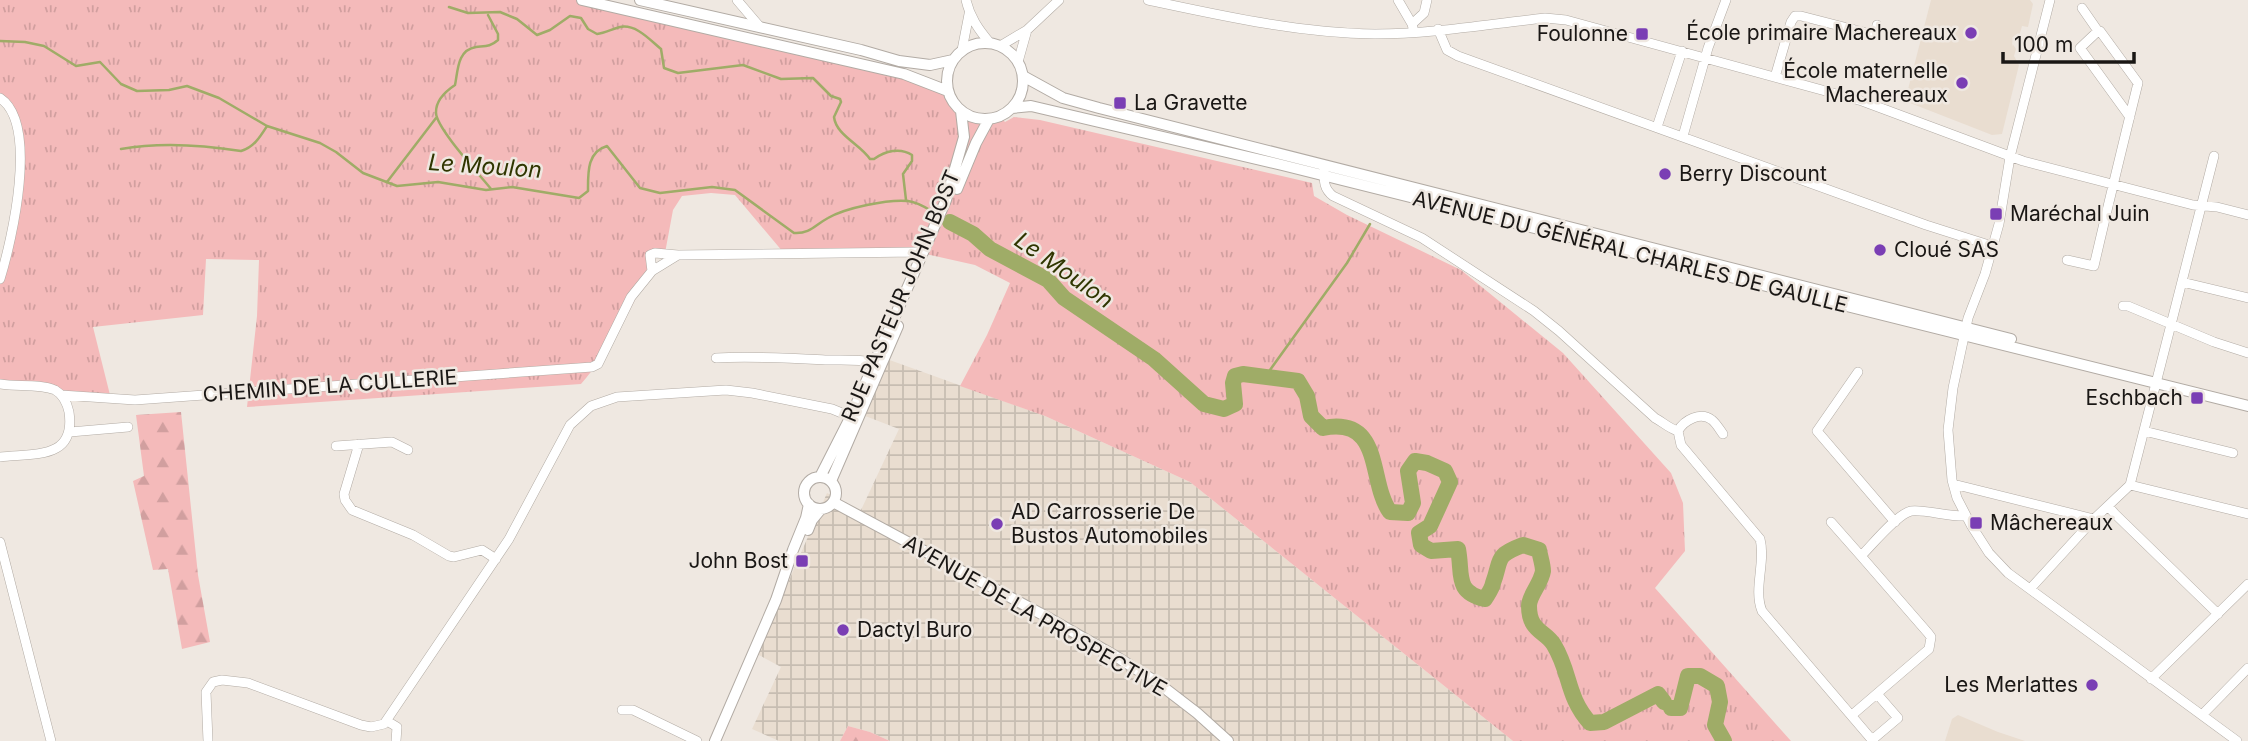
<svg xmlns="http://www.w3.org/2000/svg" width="2248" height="741" viewBox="0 0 2248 741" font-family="Inter,sans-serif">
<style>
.built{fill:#e9ddd0}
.industrial{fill:url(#industrial-grid)}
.grass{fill:url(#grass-tufts)}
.forest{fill:url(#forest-firs)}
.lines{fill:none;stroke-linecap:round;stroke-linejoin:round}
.stream{stroke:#9fac67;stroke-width:2.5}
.river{stroke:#9fac67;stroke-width:16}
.minor-casing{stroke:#b2aba4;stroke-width:10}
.major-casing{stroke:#b2aba4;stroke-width:12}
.minor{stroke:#fff;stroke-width:9}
.major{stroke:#fff;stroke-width:10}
.poi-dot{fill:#7a3eb4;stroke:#efe8e1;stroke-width:2.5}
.labels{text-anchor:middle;stroke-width:5;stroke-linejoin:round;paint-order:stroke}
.poi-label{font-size:21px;fill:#1a1715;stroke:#efe8e1;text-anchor:start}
.street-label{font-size:21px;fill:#1a1715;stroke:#efe8e1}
.water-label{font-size:23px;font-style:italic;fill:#2f3600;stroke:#efe8e1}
</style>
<defs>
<pattern id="industrial-grid" width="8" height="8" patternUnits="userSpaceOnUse" patternTransform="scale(1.75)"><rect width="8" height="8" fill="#e9ddd0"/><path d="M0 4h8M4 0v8" fill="none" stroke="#c7bdb2"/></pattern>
<pattern id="grass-tufts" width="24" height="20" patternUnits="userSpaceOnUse" patternTransform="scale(1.75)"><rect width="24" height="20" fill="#f4baba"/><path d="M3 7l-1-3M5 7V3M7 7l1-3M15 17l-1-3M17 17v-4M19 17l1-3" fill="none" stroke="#d19f9f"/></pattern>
<pattern id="forest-firs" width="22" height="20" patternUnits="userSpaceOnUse" patternTransform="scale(1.75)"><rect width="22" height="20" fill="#f4baba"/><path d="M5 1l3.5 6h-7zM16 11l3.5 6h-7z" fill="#d19f9f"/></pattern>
</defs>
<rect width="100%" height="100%" fill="#efe8e1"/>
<path class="built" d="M1931,0h99l3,4 -5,23 -6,-1 -4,14 -6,3 4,6 -2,7 5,9 -17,69 -10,1 -87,-34z
M1958,715l40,17 27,9h-80l7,-22z"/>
<path class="industrial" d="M884,358l161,58 145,66 323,259h-623l-20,-9 -22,-6 -8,15h-61l-27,-12 29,-62 -24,-13 70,-161 34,17 38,-81 -39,-15z"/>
<path class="grass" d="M0,0h582l299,68 67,23c9,23 26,32 51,25l6,6 9,-5 26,3 272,63 2,13 33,19 114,55 102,83 108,120 12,30 2,48 -30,37 136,153h-278l-323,-259 -145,-66 -85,-30 27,-51 23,-52 -35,-18 -58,-13h-134l-48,-57 -24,-2 -29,3 -9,14 -8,43h-10c-15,42 -44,97 -74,131l-334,23 10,-91 2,-56 -53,-1 -3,56 -110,12 18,72 -58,-10 -53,-5v-105l19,-90 -1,-62 -18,-29z"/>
<path class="forest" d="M181,412l17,163 12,67 -28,7 -14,-80 -15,1 -20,-89 11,-5 -8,-61z
M848,726l22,6 20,9h-50z"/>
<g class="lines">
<path class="stream" d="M449,7l19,6 32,-1 17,7 20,16 13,-5 20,-14 11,2 7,11 9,5c8,-1 15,-5 23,-7 16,-3 29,12 41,22l3,19 14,5 65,-8 38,14 32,-1 18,18 9,3 1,3 -7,15c2,18 26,27 36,42h4c11,-8 26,-12 38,-4v6l-9,13 3,26
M488,15l10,19v6c-8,7 -12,6 -22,7 -19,3 -18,24 -21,38 -9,6 -19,15 -19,27 -1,15 44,63 55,77
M0,41l25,1 19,4 32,20 24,-4 21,22 16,7 32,-1 18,-4 32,12 48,28 53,17 16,9 27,21 34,13 41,-4 48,8 26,-3 67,11 9,-7c0,-19 -1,-39 19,-45l33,42 20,5 52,-6 23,3 59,43c16,1 21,-8 34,-15 17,-10 60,-19 80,-17 10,1 20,8 29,13
M121,149c39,-7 82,-4 120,2 13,-4 19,-14 26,-25
M387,182l49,-64
M943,217l7,5
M1268,376l2,-6 77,-107 23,-39"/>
<path class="river" d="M950,222l23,12 17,15 58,31 16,18 90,61 50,45 20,5 11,-5 -2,-21 2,-7 8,-2 55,7 9,15 4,20 12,12c61,-12 45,54 67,84l18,1 5,-10 -5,-32 7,-10 12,2 18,8 5,11 -20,44 -11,7 2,12 10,6 27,-2c5,25 -4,43 27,50 3,-5 7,-10 8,-16 9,-24 1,-27 30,-38l16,5c1,6 4,15 4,21 -2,13 -14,24 -14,35 0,26 17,25 25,39 17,28 12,51 36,78l14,-1 54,-28 6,8
M1671,708h9l8,-32h12l17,10 3,16 -5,23 9,16"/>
<g class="minor-casing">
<path id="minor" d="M737,0l23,27
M966,0c4,17 12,29 24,43
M1148,0c75,16 151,33 227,34 57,0 114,-10 170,-16l21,2 296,81 161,60 170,44 24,2 31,8
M1398,0l14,24 2,8
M2050,0l-40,157 -11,67 -14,50 -17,44 -15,70 -5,42 4,50 5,18 14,27 18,28 19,20 229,168
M2082,8l16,23
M1412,24l12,-11 3,-13
M1438,29l9,21 11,6 468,169 66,21
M1000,46l27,-16 32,-30
M962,50l7,-36
M1018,62l9,-32
M1775,77l16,-55 4,-6h6l74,19 2,-10
M0,98c39,26 12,142 0,181
M1657,127l25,-76
M1683,136l25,-88 18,-48
M1324,170c0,12 0,19 9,26l89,42 112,73 25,20 96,87c8,4 13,10 23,13
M2067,260l27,6c14,-61 29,-122 44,-183l-38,-52h-2l-18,17 50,69
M652,271l-2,-16 5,-2 23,2
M2182,282l66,16
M2123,306h5l86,36 34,11
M716,358c37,-2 72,0 109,2 17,0 32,-1 49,2
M1858,372l-41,59 78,91
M0,384c17,3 39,-1 55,6 9,5 12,13 14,22 7,48 -35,41 -69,45
M61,395l74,5 457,-33 6,-3 33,-67 21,-26 26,-16 239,-3 6,1
M1678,431l3,14 79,94c6,23 -7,50 2,72l111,130
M1678,431c6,-11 23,-20 34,-11 4,3 8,10 11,14
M2144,431l89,22
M70,432l58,-5
M359,444l-15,50 1,6 7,10 61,25 36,21 5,1 28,-7 14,9
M336,446l56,-4 16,8
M1953,484l141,35
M2130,485l118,29
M2108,506l7,8 103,100
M1831,522l30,34
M0,542l51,199
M2030,589l64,-70 36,-34 84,-329
M2151,679l97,-95
M622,710h11l64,31
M1852,715l77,-66 2,-12 -3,-4 -67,-77c11,-11 36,-42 50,-45 13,-2 38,6 55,5
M2202,715l46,-47
M387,721l10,6 -1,14
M1872,740l26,-22 -20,-23
M208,741l-2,-49 7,-10 9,-2 26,3 113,42 10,2 13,-3 125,-185 61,-114 21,-19 26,-9 109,-7 26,3 80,16 22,9"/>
</g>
<g class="major-casing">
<path id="major" d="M582,0l322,74 44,17
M640,0l221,50 38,11 31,4 23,-5
M947 81a38 38 0 1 1 76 0a38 38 0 1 1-76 0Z
M1023,76l40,22 36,10 912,231
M1012,108l19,-2 251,59 966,241
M957,189l19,-46 13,-24
M804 493a16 16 0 1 1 32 0a16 16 0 1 1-32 0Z
M820,477l31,-61 95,-216 18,-63 -3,-26
M831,481l67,-155
M833,502l214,115 70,40 41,26 39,30 31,28
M808,530l4,-10 9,-11
M715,741l61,-141 17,-50 13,-32 3,-14"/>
</g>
<use href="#minor" class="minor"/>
<use href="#major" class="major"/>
</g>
<g class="poi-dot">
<circle cx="1971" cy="33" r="7"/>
<rect x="1635" y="27" width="14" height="14" rx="3.5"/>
<circle cx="1962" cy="83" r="7"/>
<rect x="1113" y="96" width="14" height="14" rx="3.5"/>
<circle cx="1665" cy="174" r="7"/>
<rect x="1989" y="207" width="14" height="14" rx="3.5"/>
<circle cx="1880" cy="250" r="7"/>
<rect x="2190" y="391" width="14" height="14" rx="3.5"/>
<rect x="1969" y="516" width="14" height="14" rx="3.5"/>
<circle cx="997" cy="524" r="7"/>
<rect x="795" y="554" width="14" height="14" rx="3.5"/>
<circle cx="843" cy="630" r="7"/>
<circle cx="2092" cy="685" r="7"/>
</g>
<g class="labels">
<g class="poi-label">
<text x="1957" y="40" text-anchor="end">École primaire Machereaux</text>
<text x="1628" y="41" text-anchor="end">Foulonne</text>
<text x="1948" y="78" text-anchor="end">École maternelle<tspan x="1948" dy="24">Machereaux</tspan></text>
<text x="1134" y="110">La Gravette</text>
<text x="1679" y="181">Berry Discount</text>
<text x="2010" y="221">Maréchal Juin</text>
<text x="1894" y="257">Cloué SAS</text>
<text x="2183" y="405" text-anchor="end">Eschbach</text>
<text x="1011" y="519">AD Carrosserie De<tspan x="1011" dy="24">Bustos Automobiles</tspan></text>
<text x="1990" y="530">Mâchereaux</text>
<text x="788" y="568" text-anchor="end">John Bost</text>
<text x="857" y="637">Dactyl Buro</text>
<text x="2078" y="692" text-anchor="end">Les Merlattes</text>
</g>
<g class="street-label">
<text transform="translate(1630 252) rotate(14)" y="7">AVENUE DU GÉNÉRAL CHARLES DE GAULLE</text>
<text transform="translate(901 296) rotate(-67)" y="7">RUE PASTEUR JOHN BOST</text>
<text transform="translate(330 386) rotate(-4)" y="7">CHEMIN DE LA CULLERIE</text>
<text transform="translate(1035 616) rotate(30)" y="7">AVENUE DE LA PROSPECTIVE</text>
</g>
<g class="water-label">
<text transform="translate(485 166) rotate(4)" y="8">Le Moulon</text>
<text transform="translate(1064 270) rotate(35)" y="8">Le Moulon</text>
</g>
</g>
<path d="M2003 52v10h131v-10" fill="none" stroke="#1a1715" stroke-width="3.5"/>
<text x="2014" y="52" font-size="21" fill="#1a1715" stroke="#efe8e1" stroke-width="5" paint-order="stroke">100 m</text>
</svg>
